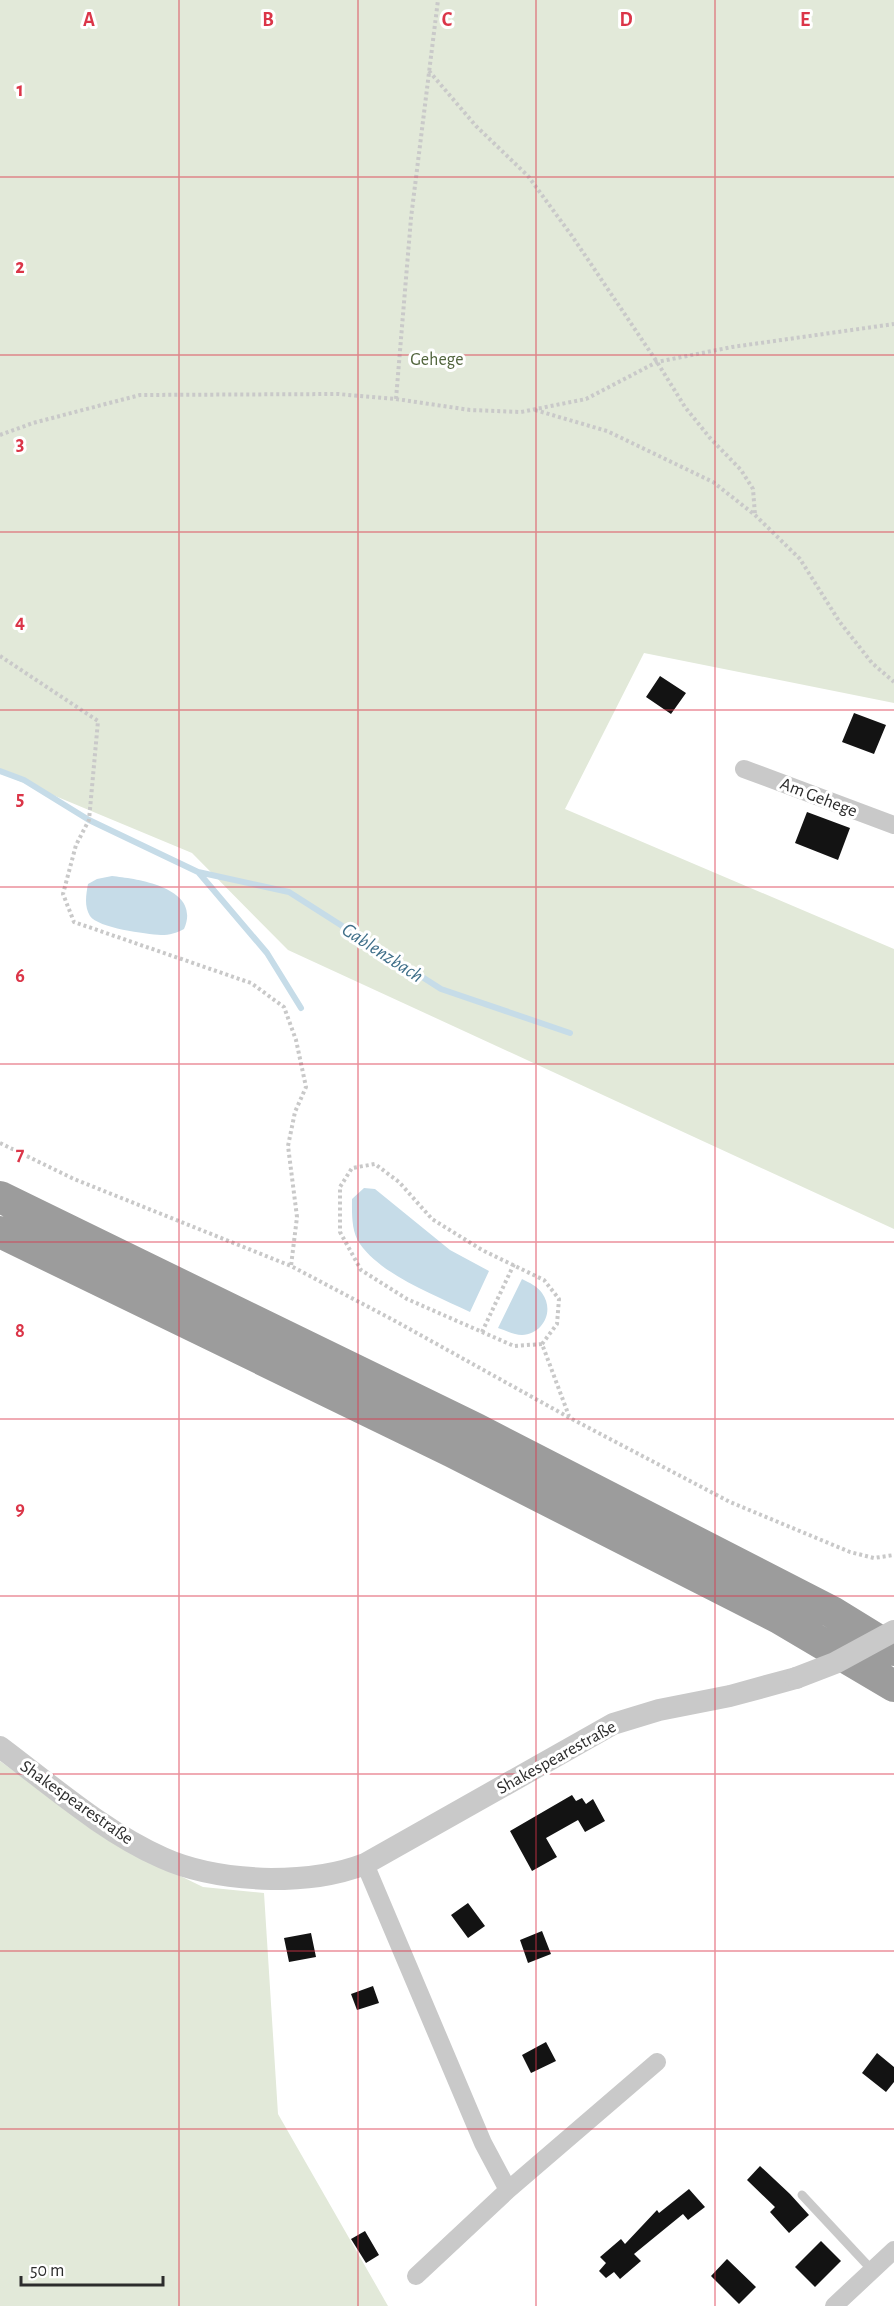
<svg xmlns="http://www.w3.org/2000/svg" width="894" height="2306" viewBox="0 0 894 2306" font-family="'Alegreya Sans',sans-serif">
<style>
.green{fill:#e2e9d9}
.water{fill:#c6dce8}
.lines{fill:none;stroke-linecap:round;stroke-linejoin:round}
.stream{stroke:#c6dce8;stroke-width:6}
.building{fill:#131313}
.path{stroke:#c9c9c9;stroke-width:4;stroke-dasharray:3 3;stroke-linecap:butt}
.service{stroke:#c9c9c9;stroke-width:9}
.minor{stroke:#c9c9c9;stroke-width:18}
.tertiary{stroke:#c9c9c9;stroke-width:22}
.trunk{stroke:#9c9c9c;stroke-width:32}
.tertiary-bridge{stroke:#c9c9c9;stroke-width:22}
.grid{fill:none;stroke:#db3548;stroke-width:1.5;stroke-opacity:0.55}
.labels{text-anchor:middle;stroke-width:6;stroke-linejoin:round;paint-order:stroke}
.park-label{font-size:18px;fill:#51643c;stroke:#fff}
.street-label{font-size:18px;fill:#2c2c2c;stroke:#fff}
.water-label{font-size:20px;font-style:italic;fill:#3f6f89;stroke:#fff}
.grid-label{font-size:20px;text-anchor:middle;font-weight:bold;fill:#db3548;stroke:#fff;stroke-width:6;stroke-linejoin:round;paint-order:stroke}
</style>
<rect width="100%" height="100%" fill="#fff"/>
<path class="green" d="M0,0h894v703l-250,-50 -79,156 329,140v280l-606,-279 -96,-97 -192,-80z
M0,1761l96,70 31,19 76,37 61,6 14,221 110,192h-388z"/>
<path class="water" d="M112,876c27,3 90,12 72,53 -8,4 -14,6 -23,6 -15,-1 -63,-7 -71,-19 -6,-10 -4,-21 -2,-32l9,-5z
M364,1188l11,1 75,61 39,21 -19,41c-35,-17 -87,-36 -110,-68 -9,-13 -8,-31 -8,-45z
M522,1279c8,4 15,7 20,14 13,18 1,41 -20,42 -8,0 -17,-5 -24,-7z"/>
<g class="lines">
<path class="stream" d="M0,771l24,9 65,40 109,52 91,20 152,97 129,44
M199,873l68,80 34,55"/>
</g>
<path class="building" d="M660,676l26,17 -15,21 -25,-17z
M854,713l32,12 -12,29 -32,-12z
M807,812l43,16 -12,32 -43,-17z
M572,1795l4,6 6,-3 4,6 7,-5 12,22 -20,11 -7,-12 -32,18 11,19 -25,14 -22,-40z
M468,1903l17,23 -17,12 -17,-23z
M542,1931l9,23 -23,9 -8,-23z
M311,1933l5,24 -27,5 -5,-24z
M373,1986l6,17 -22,7 -6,-16z
M546,2042l10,19 -25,12 -9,-18z
M877,2053l17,14v15l-8,10 -24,-19z
M760,2166l30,28 19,21 -20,18 -19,-21 5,-5 -28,-27z
M689,2189l16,18 -17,13 -5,-6 -49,40 7,7 -21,18 -6,-7 -8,6 -7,-7 7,-8 -6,-6 21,-18 4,5 32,-34 2,3z
M365,2231l14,24 -13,8 -15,-24z
M821,2241l20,20 -26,26 -20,-20z
M727,2259l29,28 -17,17 -28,-28z"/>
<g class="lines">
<path class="path" d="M429,71l47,55 52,50 44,60 85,126 28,45 25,31 31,32 12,19 2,26
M396,399l15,-181 27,-218
M535,410l72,21 106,51 42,33 45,44 39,62 33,42 22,19
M0,435l33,-12 107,-28 198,-1 58,5 74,11 51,2 65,-13 71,-37 75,-15 162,-23
M0,656l98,65 -9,99 -13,25 -13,49 11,28 177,61 33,24 12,33 10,47 -11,25 -7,34 9,71 -6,49
M0,1143l74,36 217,87 106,56 173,96 160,84 120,50 24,6 20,-3
M482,1332l32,-68
M542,1344l15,-20 2,-25 -15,-19 -62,-30 -50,-31 -33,-37 -24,-18 -23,4 -12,19v45l21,38 46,29 107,47 28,-2 27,72"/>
<path class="service" d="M802,2195l70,75"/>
<path class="minor" d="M744,769l150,56
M365,1864l118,279 25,47 -92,86
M508,2190l149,-128
M834,2306l60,-56"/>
<path class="tertiary" d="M0,1747c52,39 104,85 163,111 33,15 72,20 108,21 33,0 63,-3 94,-15l248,-140 46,-14 71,-14 66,-18"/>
<path class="trunk" d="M0,1197l476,232 356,183 62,38
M0,1232l451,219 328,167 115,68"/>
<path class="tertiary-bridge" d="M796,1678l39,-15 59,-32"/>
</g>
<path class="grid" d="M179,0v2306M358,0v2306M536,0v2306M715,0v2306M0,177h894M0,355h894M0,532h894M0,710h894M0,887h894M0,1064h894M0,1242h894M0,1419h894M0,1596h894M0,1774h894M0,1951h894M0,2129h894"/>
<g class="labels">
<g class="park-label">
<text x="437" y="365">Gehege</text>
</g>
<g class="street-label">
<text transform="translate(819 797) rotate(21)" y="6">Am Gehege</text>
<text transform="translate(556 1757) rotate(-29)" y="6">Shakespearestraße</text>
<text transform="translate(77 1802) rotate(35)" y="6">Shakespearestraße</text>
</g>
<g class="water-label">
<text transform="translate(383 952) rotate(33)" y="7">Gablenzbach</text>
</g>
</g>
<g class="grid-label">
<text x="89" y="26">A</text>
<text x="268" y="26">B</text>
<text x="447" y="26">C</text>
<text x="626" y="26">D</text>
<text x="805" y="26">E</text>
<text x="20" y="96">1</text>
<text x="20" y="273">2</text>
<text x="20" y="450">3</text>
<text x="20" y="628">4</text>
<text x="20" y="805">5</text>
<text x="20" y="982">6</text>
<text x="20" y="1160">7</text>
<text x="20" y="1337">8</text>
<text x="20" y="1515">9</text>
</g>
<path d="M21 2276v9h142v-9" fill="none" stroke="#2c2c2c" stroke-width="3"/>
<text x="30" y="2276" font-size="18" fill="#2c2c2c" stroke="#ffffff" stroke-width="4.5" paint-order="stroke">50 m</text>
</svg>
